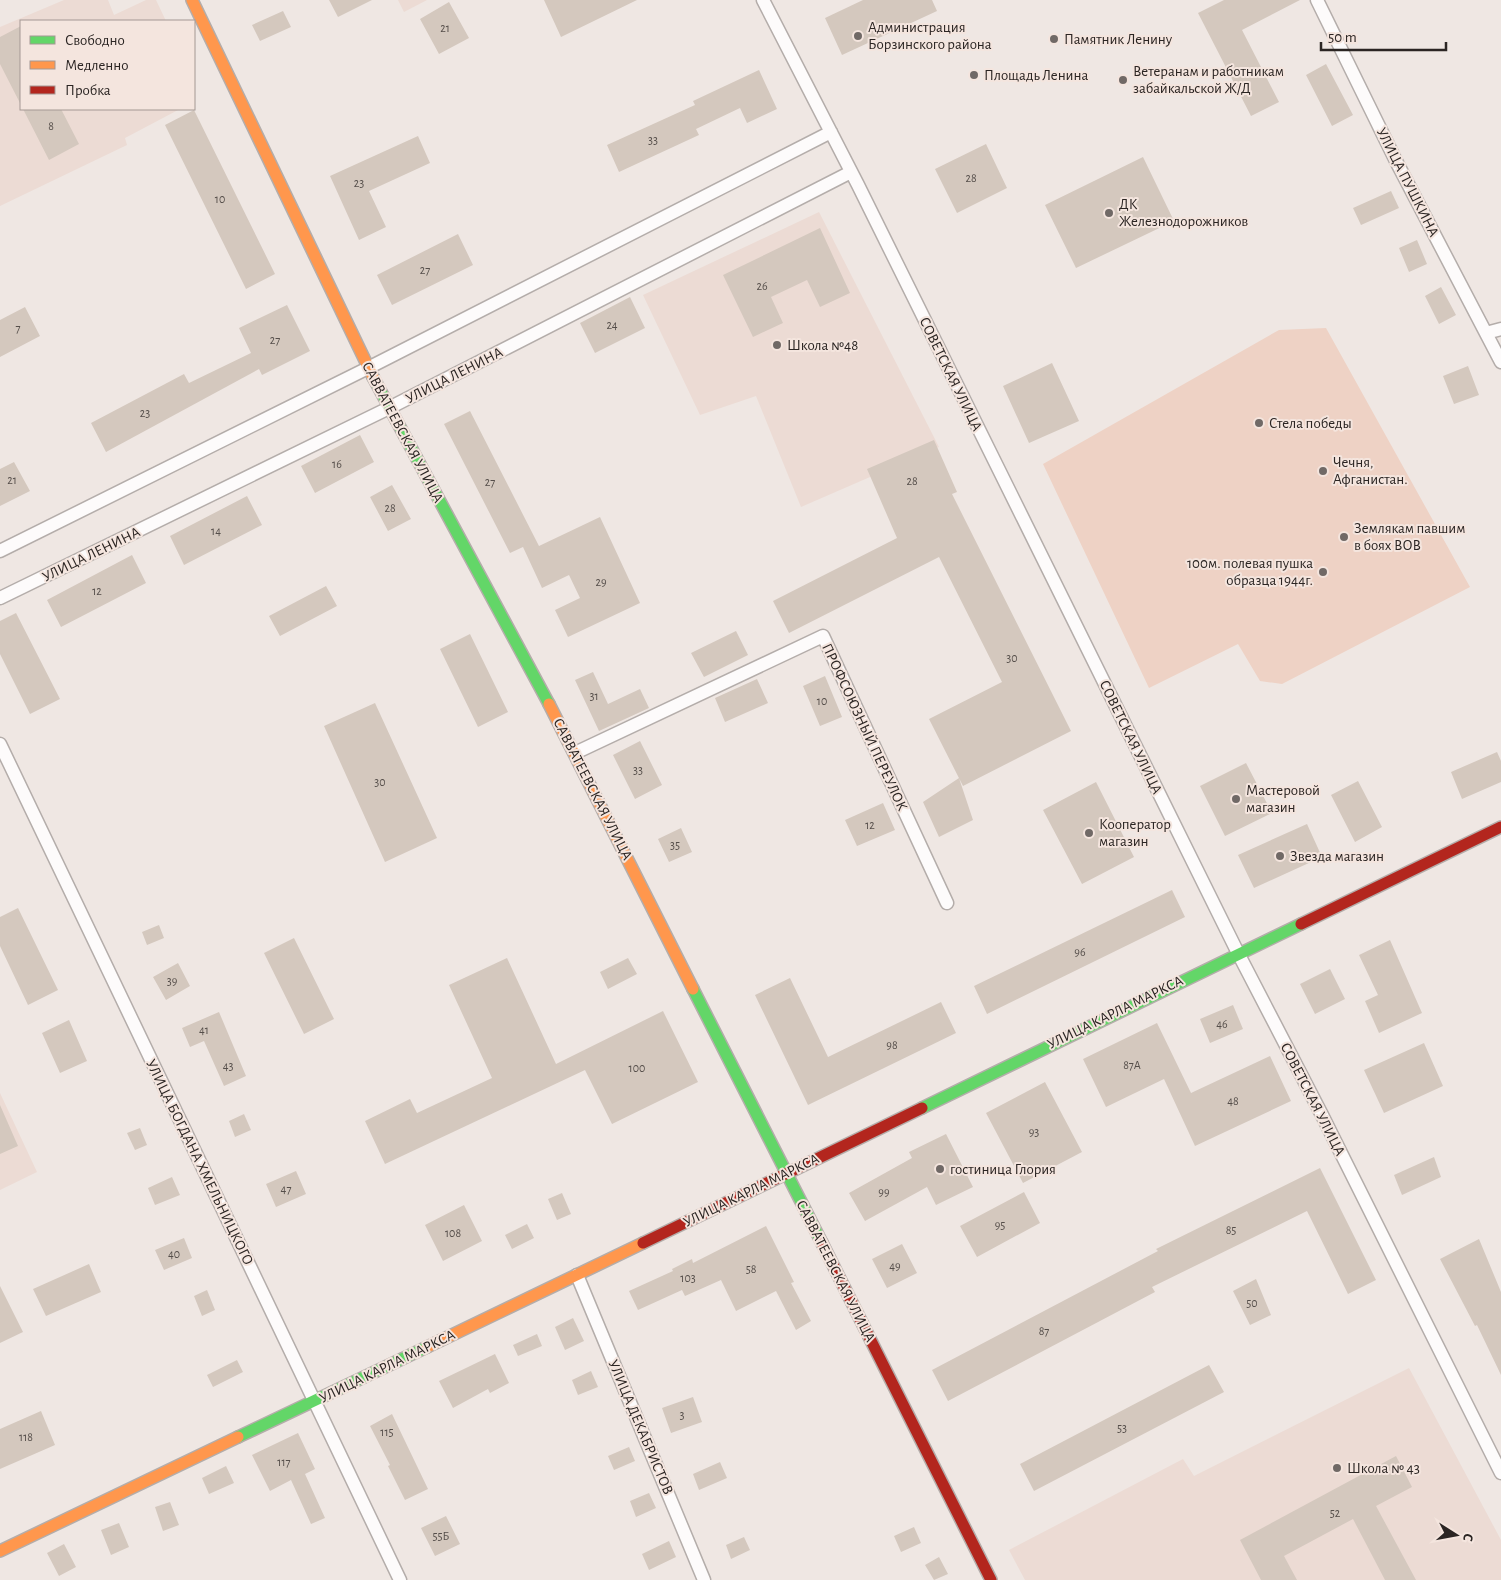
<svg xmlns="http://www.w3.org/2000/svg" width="1501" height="1580" viewBox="0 0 1501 1580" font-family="'Alegreya Sans',sans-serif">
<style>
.built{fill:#ecdbd4}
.green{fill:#eed2c5}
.building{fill:#d4c8be}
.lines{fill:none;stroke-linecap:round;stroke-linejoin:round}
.street-casing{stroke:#b4adaa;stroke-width:15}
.fast-casing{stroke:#b4adaa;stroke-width:14}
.slow-casing{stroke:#b4adaa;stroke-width:14}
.jam-casing{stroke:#b4adaa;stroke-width:14}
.street{stroke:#fdfbfb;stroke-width:12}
.fast{stroke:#63d668;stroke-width:11}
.slow{stroke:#ff974d;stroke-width:11}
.jam{stroke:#b3261e;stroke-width:11}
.poi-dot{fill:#706966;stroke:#f4e5de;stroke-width:2}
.labels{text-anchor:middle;stroke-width:4;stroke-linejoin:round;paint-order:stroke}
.number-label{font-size:12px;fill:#554e4a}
.poi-label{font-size:15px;fill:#2b2523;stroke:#f4e5de;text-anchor:start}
.street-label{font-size:15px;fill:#2b2523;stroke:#f4e5de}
</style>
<rect width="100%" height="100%" fill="#efe7e3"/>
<path class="built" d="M64,0h44l6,15 32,-15h10l10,21h-145v88h159l-55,29 2,7 -127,61v-179z
M398,0h29l-23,12z
M819,212l120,235 -138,60 -45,-111 -56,19 -57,-120z
M0,1093l37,79 -37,18z
M1409,1368l92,172v40h-476l-16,-30 174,-91 11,17z"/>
<path class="green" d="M1326,328l144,259 -188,97 -22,-3 -22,-37 -89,44 -106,-224 236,-134z"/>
<path class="building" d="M329,0h43l-34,17z
M544,0h93l-76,37z
M863,0h69l5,11 -95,44 -17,-37z
M1224,0h76l-58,30 37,72 -28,14 -53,-103z
M449,2l20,36 -30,16 -19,-35z
M283,11l8,16 -31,14 -8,-16z
M21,26v79l-21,-41v-27z
M1326,64l27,51 -21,11 -26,-51z
M759,70l18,39 -30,14 -7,-15 -44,21 3,6 -80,37 -12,-27 88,-40 -2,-4z
M23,109h38l18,35 -30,16z
M194,110l81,164 -29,15 -81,-164z
M418,136l12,27 -61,28 17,36 -27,13 -29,-64z
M986,144l21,44 -50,25 -22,-44z
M1143,157l31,64 -98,47 -31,-63z
M1391,191l8,17 -38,17 -8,-17z
M820,228l30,65 -30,14 -13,-27 -36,17 12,26 -30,14 -30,-62z
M458,234l15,31 -81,40 -15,-30z
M1417,240l10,24 -18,8 -10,-24z
M1441,287l15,28 -17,9 -14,-28z
M630,297l15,31 -50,25 -15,-30z
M287,305l23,46 -48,24 -3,-6 -153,83 -15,-29 93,-49 5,9 62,-30 -12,-25z
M25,307l15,29 -40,21v-37z
M1052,363l27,58 -50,22 -26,-57z
M1468,366l11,29 -25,9 -11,-28z
M470,411l69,135 61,-29 40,86 -72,34 -13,-27 25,-12 -11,-23 -27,13 -19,-41 -13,6 -66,-129z
M360,435l14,27 -59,31 -14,-27z
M934,440l23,52 -5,2 119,237 -108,55 -34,-67 73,-37 -63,-125 -150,76 -16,-32 124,-63 -30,-69z
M14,462l16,29 -30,15v-37z
M392,485l19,34 -23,12 -18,-34z
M247,496l15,29 -78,40 -14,-29z
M132,555l14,28 -85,44 -14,-27z
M326,586l11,20 -57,30 -11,-20z
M16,613l44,86 -30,15 -30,-60v-33z
M736,631l12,24 -44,22 -13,-24z
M470,634l38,78 -30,15 -38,-78z
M593,672l15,32 32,-15 9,19 -50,23 -24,-51z
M825,676l17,41 -22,9 -17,-40z
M757,679l11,24 -43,19 -10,-24z
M375,703l62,135 -52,24 -61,-136z
M640,741l22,44 -27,14 -22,-44z
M1497,752l4,9v21l-39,17 -11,-27z
M1246,763l26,50 -47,23 -25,-50z
M959,778l14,42 -34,17 -16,-35z
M1358,781l24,46 -27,15 -24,-47z
M1096,782l38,75 -52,27 -39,-74z
M883,803l12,27 -38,16 -12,-26z
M1307,824l15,33 -68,31 -16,-33z
M681,828l11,24 -23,10 -11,-23z
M1172,890l13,27 -198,97 -13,-28z
M18,908l40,82 -30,15 -28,-59v-29z
M159,925l5,13 -17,7 -5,-13z
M294,938l40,81 -30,15 -40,-81z
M1390,940l32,73 -43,20 -14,-32 13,-6 -19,-40z
M507,958l49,106 107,-53 35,71 -86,42 -27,-54 -200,94 -20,-43 45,-22 7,14 75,-35 -43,-93z
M628,958l9,16 -29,15 -8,-17z
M178,963l12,23 -24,14 -13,-23z
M1330,969l15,30 -30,15 -15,-30z
M790,978l38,79 113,-55 15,31 -148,72 -53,-110z
M1233,1005l10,24 -33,14 -10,-24z
M219,1012l27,64 -22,10 -20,-45 -14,6 -8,-19z
M69,1020l18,41 -27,12 -18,-40z
M1157,1023l34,70 79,-37 21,45 -96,45 -31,-67 -58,28 -23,-48z
M1424,1043l19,43 -59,27 -20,-43z
M1045,1082l37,70 -59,31 -37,-70z
M0,1105l18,41 -18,8z
M244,1114l7,16 -16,7 -6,-16z
M140,1128l7,17 -12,5 -8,-17z
M946,1134l27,53 -37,18 -9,-18 -62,34 -16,-28 63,-35 -3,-6z
M1434,1157l7,20 -39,18 -8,-20z
M1320,1168l56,112 -28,14 -41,-83 -155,76 3,5 -207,109 -16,-31 226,-119 -2,-2z
M296,1171l10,23 -30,13 -10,-23z
M172,1177l8,18 -25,10 -7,-17z
M1024,1192l16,31 -63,34 -17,-31z
M562,1193l9,21 -14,6 -9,-21z
M464,1205l18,36 -39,20 -18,-36z
M527,1224l7,14 -22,11 -7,-14z
M766,1226l28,56 -3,1 20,38 -15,9 -20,-39 -40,20 -15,-31 -36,16 -3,-6 -44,20 -9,-19 44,-20 -1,-2 20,-10 1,4z
M184,1238l8,20 -28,12 -9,-20z
M1479,1239l22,53v83l-24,-50 -2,1 -35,-67z
M902,1244l15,29 -30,15 -15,-29z
M89,1264l12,28 -55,24 -13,-27z
M1256,1279l15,36 -21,10 -17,-34z
M0,1286l23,46 -23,11z
M207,1290l8,20 -13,6 -8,-20z
M573,1318l11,23 -19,9 -10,-23z
M537,1334l5,12 -24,10 -5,-11z
M495,1354l14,29 -19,10 -2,-4 -35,19 -14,-27z
M237,1360l6,12 -30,15 -6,-12z
M1209,1365l15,27 -190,99 -14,-27z
M591,1371l7,16 -20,8 -6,-15z
M693,1397l9,25 -31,11 -9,-25z
M41,1411l14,34 -55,24v-40z
M392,1414l36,75 -23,11 -17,-34 2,-1 -20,-39z
M298,1433l17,36 -10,5 20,44 -14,6 -20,-44 -21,11 -18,-36z
M629,1447l6,14 -21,9 -6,-14z
M1396,1456l16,31 -36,19 40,74h-31l-32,-61 -69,37 13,24h-36l-21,-40z
M720,1462l7,16 -28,12 -6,-16z
M226,1466l8,17 -25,11 -7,-16z
M649,1493l7,15 -20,9 -6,-16z
M170,1502l9,23 -16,6 -8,-24z
M446,1516l14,28 -25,12 -14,-28z
M119,1523l10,24 -18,8 -10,-25z
M914,1527l7,16 -20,9 -7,-16z
M744,1537l6,13 -19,9 -5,-14z
M669,1541l7,16 -27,13 -7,-16z
M64,1544l12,23 -17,9 -12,-23z
M939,1557l9,17 -14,6 -9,-15z"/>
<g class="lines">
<g class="street-casing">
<path id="street" d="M763,0l95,185 380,768 84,162 179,358
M1317,0l79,161 105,201
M1486,333l15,-4
M0,551l368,-183 463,-236
M0,598l389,-190 462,-236
M0,744l400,836
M575,753l248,-117 124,267
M577,1275l127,305"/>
</g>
<g class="fast-casing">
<path id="fast" d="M373,377l176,327
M693,989l129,254
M922,1108l379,-184
M238,1437l189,-90"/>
</g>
<g class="slow-casing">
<path id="slow" d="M192,0l181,377
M549,704l144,285
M427,1347l216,-104
M0,1551l238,-114"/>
</g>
<g class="jam-casing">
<path id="jam" d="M1301,924l200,-97
M643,1243l279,-135
M822,1243l169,337"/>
</g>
<use href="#street" class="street"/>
<use href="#fast" class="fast"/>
<use href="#slow" class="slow"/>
<use href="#jam" class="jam"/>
</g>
<g class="poi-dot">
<circle cx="858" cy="36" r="5"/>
<circle cx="1054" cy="39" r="5"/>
<circle cx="974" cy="75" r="5"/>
<circle cx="1123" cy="80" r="5"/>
<circle cx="1109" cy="213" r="5"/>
<circle cx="777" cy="345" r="5"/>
<circle cx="1259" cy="423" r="5"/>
<circle cx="1323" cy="471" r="5"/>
<circle cx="1344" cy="537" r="5"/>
<circle cx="1323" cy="572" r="5"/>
<circle cx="1236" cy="799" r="5"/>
<circle cx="1089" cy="833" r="5"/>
<circle cx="1280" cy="856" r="5"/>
<circle cx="940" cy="1169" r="5"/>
<circle cx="1337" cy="1468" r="5"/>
</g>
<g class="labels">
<g class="number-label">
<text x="445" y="32">21</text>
<text x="51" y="130">8</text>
<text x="653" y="144">33</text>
<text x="971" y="182">28</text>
<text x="359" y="187">23</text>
<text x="220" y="203">10</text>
<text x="425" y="274">27</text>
<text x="762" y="290">26</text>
<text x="612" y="329">24</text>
<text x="18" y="332">7</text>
<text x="275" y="344">27</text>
<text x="145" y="417">23</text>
<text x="337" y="468">16</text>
<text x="12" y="484">21</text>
<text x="912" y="485">28</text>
<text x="490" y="486">27</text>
<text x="390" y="512">28</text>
<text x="216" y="535">14</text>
<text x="601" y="586">29</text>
<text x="97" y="595">12</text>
<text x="1012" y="662">30</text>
<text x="594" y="700">31</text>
<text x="822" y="705">10</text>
<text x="638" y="774">33</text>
<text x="380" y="786">30</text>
<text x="870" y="829">12</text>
<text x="675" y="849">35</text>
<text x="1080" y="956">96</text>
<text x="172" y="985">39</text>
<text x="1222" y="1028">46</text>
<text x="204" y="1034">41</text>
<text x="892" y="1049">98</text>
<text x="1132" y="1069">87А</text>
<text x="228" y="1070">43</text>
<text x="637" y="1072">100</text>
<text x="1233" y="1105">48</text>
<text x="1034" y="1136">93</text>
<text x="286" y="1193">47</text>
<text x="884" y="1196">99</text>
<text x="1000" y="1229">95</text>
<text x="1231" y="1234">85</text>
<text x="453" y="1237">108</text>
<text x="174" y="1258">40</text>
<text x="895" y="1270">49</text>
<text x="751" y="1273">58</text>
<text x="688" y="1282">103</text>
<text x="1252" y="1307">50</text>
<text x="1044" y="1335">87</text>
<text x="682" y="1419">3</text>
<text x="1122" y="1432">53</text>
<text x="387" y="1436">115</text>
<text x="26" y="1441">118</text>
<text x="284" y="1466">117</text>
<text x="1335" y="1517">52</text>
<text x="441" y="1540">55Б</text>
</g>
<g class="poi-label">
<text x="868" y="32">Администрация<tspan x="868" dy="17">Борзинского района</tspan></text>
<text x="1064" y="44">Памятник Ленину</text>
<text x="1133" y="76">Ветеранам и работникам<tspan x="1133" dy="17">забайкальской Ж/Д</tspan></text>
<text x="984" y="80">Площадь Ленина</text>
<text x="1119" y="209">ДК<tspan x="1119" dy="17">Железнодорожников</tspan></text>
<text x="787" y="350">Школа №48</text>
<text x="1269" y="428">Стела победы</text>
<text x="1333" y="467">Чечня,<tspan x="1333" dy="17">Афганистан.</tspan></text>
<text x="1354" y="533">Землякам павшим<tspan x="1354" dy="17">в боях ВОВ</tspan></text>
<text x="1313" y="568" text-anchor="end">100м. полевая пушка<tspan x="1313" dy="17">образца 1944г.</tspan></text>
<text x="1246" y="795">Мастеровой<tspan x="1246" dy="17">магазин</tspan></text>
<text x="1099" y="829">Кооператор<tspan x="1099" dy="17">магазин</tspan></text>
<text x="1290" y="861">Звезда магазин</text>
<text x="950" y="1174">гостиница Глория</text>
<text x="1347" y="1473">Школа № 43</text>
</g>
<g class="street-label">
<text transform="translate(1408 182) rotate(63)" y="5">УЛИЦА ПУШКИНА</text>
<text transform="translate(951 374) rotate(64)" y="5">СОВЕТСКАЯ УЛИЦА</text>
<text transform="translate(454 375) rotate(-27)" y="5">УЛИЦА ЛЕНИНА</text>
<text transform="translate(403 432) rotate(62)" y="5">САВВАТЕЕВСКАЯ УЛИЦА</text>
<text transform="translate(91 554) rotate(-26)" y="5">УЛИЦА ЛЕНИНА</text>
<text transform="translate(865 727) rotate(65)" y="5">ПРОФСОЮЗНЫЙ ПЕРЕУЛОК</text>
<text transform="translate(1131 737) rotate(64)" y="5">СОВЕТСКАЯ УЛИЦА</text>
<text transform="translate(593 789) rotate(63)" y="5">САВВАТЕЕВСКАЯ УЛИЦА</text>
<text transform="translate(1115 1012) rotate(-26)" y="5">УЛИЦА КАРЛА МАРКСА</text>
<text transform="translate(1313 1099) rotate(63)" y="5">СОВЕТСКАЯ УЛИЦА</text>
<text transform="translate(200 1162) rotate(64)" y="5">УЛИЦА БОГДАНА ХМЕЛЬНИЦКОГО</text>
<text transform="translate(751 1190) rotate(-26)" y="5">УЛИЦА КАРЛА МАРКСА</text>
<text transform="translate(836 1271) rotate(63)" y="5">САВВАТЕЕВСКАЯ УЛИЦА</text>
<text transform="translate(387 1366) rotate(-26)" y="5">УЛИЦА КАРЛА МАРКСА</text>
<text transform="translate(641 1427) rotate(67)" y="5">УЛИЦА ДЕКАБРИСТОВ</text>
</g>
</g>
<rect x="20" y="20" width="175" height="90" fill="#f4e5de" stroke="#a49893"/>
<rect x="30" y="36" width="25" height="8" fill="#63d668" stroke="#a49893"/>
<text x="65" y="45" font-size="15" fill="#2b2523">Свободно</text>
<rect x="30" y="61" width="25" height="8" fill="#ff974d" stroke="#a49893"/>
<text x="65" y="70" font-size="15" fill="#2b2523">Медленно</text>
<rect x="30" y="86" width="25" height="8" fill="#b3261e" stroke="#a49893"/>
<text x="65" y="95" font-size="15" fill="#2b2523">Пробка</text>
<g transform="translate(1456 1535) rotate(101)" stroke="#f4e5de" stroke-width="4" paint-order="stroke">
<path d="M0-4L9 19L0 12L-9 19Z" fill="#2b2523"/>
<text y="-8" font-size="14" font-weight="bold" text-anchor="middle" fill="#2b2523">С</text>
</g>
<path d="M1321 42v8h125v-8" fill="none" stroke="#2b2523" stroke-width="2.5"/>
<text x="1328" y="42" font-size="15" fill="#2b2523" stroke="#f4e5de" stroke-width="4" paint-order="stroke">50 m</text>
</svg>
